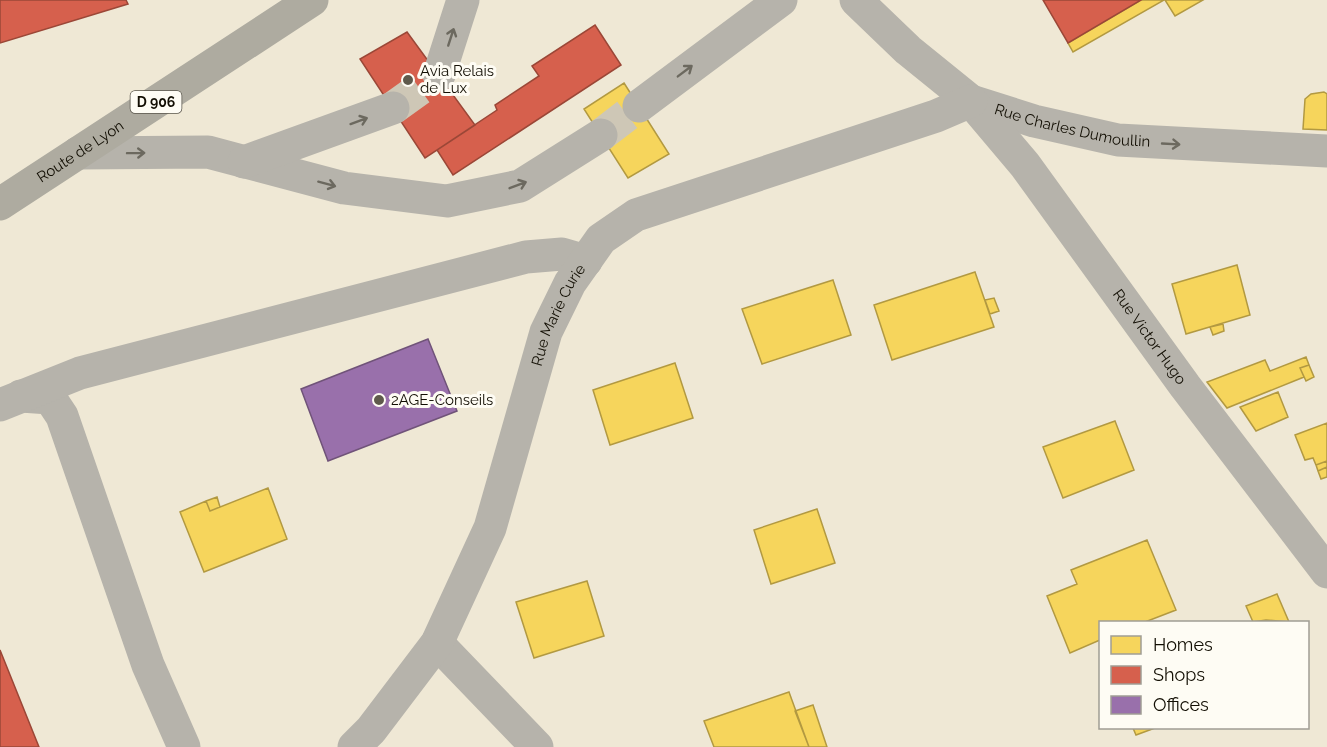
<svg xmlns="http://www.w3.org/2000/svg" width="1327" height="747" viewBox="0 0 1327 747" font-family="Raleway,sans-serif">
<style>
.homes{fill:#f6d55c;stroke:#b29941;stroke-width:1.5}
.shops{fill:#d6604d;stroke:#9b4737;stroke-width:1.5}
.offices{fill:#9970ab;stroke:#705379;stroke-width:1.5}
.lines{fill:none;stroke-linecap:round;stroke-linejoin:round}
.minor-tunnel{stroke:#cec7b6;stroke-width:33;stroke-dasharray:33 16;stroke-linecap:butt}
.minor{stroke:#b6b3ab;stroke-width:33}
.major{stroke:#aeaba0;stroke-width:33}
.oneway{stroke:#6c695f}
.poi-dot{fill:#5f5a4c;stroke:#fefcf4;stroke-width:2}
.labels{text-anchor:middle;stroke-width:6;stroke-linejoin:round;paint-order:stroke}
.shield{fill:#fefcf4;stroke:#59554b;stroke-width:1.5}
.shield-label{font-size:14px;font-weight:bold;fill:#120e03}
.poi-label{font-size:15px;fill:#120e03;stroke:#fefcf4;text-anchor:start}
.street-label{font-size:15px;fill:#120e03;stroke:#fefcf4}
</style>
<rect width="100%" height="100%" fill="#efe8d5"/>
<path class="homes" d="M1141,0h23l-91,52 -5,-9z
M1165,0h38l-28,16z
M624,83l45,71 -41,24 -44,-69z
M1324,92l3,2v36l-24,-1 2,-30 6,-5z
M1237,265l13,50 -64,19 -14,-50z
M975,272l19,55 -102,33 -18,-55z
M833,280l18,55 -89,29 -20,-55z
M994,298l5,13 -9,3 -5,-14z
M1223,324l1,7 -11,4 -3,-8z
M1306,357l3,8 -9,3 4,9 -77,31 -20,-26 58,-22 5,11z
M675,363l18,55 -83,27 -17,-55z
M1309,365l5,12 -8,4 -6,-13z
M1278,392l10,25 -32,14 -16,-24z
M1115,421l19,49 -71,28 -20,-51z
M1327,423v38l-11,4 -3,-7 -8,2 -10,-25z
M1327,461v6l-9,4 -2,-6z
M1327,467v10l-6,2 -3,-8z
M268,488l19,51 -83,33 -24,-60 26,-11 4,10z
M217,497l3,10 -10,4 -4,-10z
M817,509l18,54 -64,21 -17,-54z
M1147,540l29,70 -31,12h-45v18l-30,13 -23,-57 30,-12 -6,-14z
M587,581l17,55 -70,22 -18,-56z
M1277,594l12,28 -23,-2 -13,2 -7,-16z
M789,692l20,55h-95l-10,-26z
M813,705l14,42h-18l-14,-36z
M1133,728h22l-19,7z"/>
<path class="shops" d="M0,0h126l2,4 -128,39z
M1043,0h98l-73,43z
M595,25l26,40 -168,110 -16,-25 60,-40 -2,-5 44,-29 -7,-10z
M407,32l68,93 -50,33 -65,-99z
M0,650l39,97h-39z"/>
<path class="offices" d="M428,339l29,72 -129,50 -27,-72z"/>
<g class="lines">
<path class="minor-tunnel" d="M393,108l46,-33
M601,135l38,-29"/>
<g class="minor">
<path id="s1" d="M856,0l52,50 63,51 63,20 84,19 209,11"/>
<path d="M439,75l24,-75"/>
<path id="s2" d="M971,101l54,64 160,221 142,186"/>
<path d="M639,106l142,-106"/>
<path d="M78,153l130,-1 136,36 103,13 73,-15 81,-51"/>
<path d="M244,162l149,-54"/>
<path d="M21,396l29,2 12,18 86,249 36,82"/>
<path d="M0,405l80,-32 446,-116 36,-3 24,7"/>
<path d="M437,643l100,104"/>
<path id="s3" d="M354,747l17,-17 66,-87 53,-115 56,-196 24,-49 31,-44 35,-24 300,-99 35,-15"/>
</g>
<path class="major" id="s4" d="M0,204l312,-204"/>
</g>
<defs><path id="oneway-shaft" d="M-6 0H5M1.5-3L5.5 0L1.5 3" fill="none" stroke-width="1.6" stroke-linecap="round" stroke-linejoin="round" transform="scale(1.5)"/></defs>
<g class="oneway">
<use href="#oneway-shaft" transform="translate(451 37) rotate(-72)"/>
<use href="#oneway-shaft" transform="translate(685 71) rotate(-37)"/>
<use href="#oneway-shaft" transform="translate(359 121) rotate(-20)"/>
<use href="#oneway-shaft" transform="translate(1171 144) rotate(3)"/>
<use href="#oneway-shaft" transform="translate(136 153) rotate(-1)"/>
<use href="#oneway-shaft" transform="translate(327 184) rotate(15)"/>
<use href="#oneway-shaft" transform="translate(518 185) rotate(-21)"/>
</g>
<g class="poi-dot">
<circle cx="408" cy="80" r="6"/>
<circle cx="379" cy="400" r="6"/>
</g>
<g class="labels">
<rect class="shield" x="130.5" y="91" width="51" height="22" rx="4.5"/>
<g class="shield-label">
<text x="156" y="107">D 906</text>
</g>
<g class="poi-label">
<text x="420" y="76">Avia Relais<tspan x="420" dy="17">de Lux</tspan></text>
<text x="391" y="405">2AGE-Conseils</text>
</g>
<g class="street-label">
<text dy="5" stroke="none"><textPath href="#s1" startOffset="258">Rue Charles Dumoullin</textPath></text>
<text dy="5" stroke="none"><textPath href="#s4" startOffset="96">Route de Lyon</textPath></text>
<text dy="5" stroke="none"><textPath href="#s3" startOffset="484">Rue Marie Curie</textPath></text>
<text dy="5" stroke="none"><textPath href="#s2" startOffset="296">Rue Victor Hugo</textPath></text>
</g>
</g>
<rect x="1099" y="621" width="210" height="108" fill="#fefcf4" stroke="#a09d94" stroke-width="1.5"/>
<rect x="1111" y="636" width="30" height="18" fill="#f6d55c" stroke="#a09d94" stroke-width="1.5"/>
<text x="1153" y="651" font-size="18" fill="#120e03">Homes</text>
<rect x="1111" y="666" width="30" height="18" fill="#d6604d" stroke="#a09d94" stroke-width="1.5"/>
<text x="1153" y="681" font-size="18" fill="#120e03">Shops</text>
<rect x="1111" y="696" width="30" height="18" fill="#9970ab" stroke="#a09d94" stroke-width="1.5"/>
<text x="1153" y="711" font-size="18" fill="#120e03">Offices</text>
</svg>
